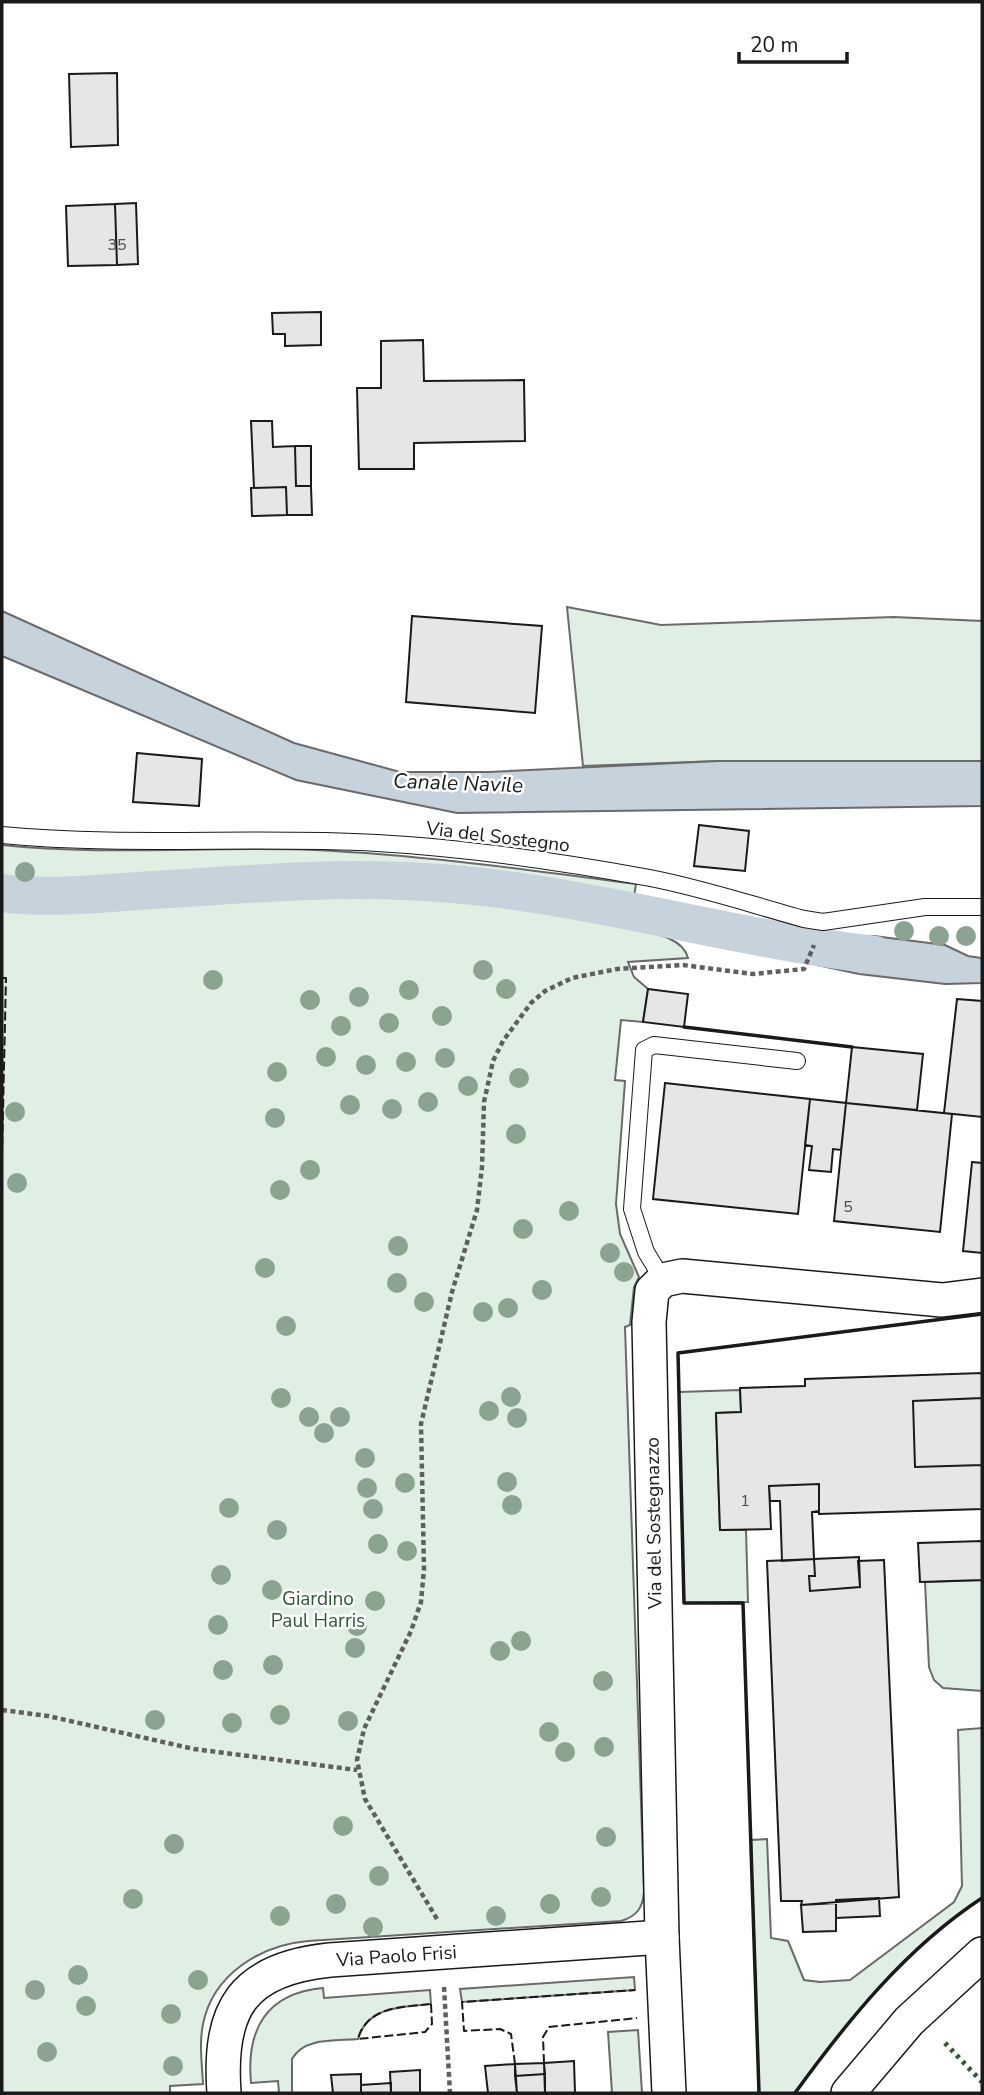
<svg xmlns="http://www.w3.org/2000/svg" width="984" height="2095" viewBox="0 0 984 2095" font-family="'Nunito Sans',sans-serif">
<style>
.green{fill:#e0efe3;stroke:#6a6a6a;stroke-width:2}
.water{fill:#c6d2dc;stroke:#6a6a6a;stroke-width:2}
.lines{fill:none;stroke-linecap:round;stroke-linejoin:round}
.canal{stroke:#c6d2dc;stroke-width:38}
.building{fill:#e6e6e6;stroke:#1a1a1a;stroke-width:2}
.lane-casing{stroke:#1a1a1a;stroke-width:18}
.street-casing{stroke:#1a1a1a;stroke-width:36}
.path{stroke:#5f5f5f;stroke-width:4.5;stroke-dasharray:5 3.5;stroke-linecap:butt}
.lane{stroke:#fff;stroke-width:16}
.street{stroke:#fff;stroke-width:33}
.hedge{stroke:#2b5a34;stroke-width:5;stroke-dasharray:3.5 5;stroke-linecap:butt}
.fence{stroke:#1a1a1a;stroke-width:2;stroke-dasharray:9 3.5;stroke-linecap:butt}
.wall{stroke:#1a1a1a;stroke-width:3.5}
.tree{fill:#8aa48f}
.labels{text-anchor:middle;stroke-width:5;stroke-linejoin:round;paint-order:stroke}
.number-label{font-size:16px;fill:#4d4d4d}
.street-label{font-size:19px;fill:#1a1a1a;stroke:#fff}
.park-label{font-size:19px;fill:#2b5a34;stroke:#fff}
.water-label{font-size:21px;font-style:italic;fill:#1a1a1a;stroke:#fff}
</style>
<rect width="100%" height="100%" fill="#fff"/>
<path class="green" d="M567,607l94,18 233,-8 88,4v140h-263l-136,5z
M2,845c104,11 208,1 312,5 108,5 215,20 322,34l-7,44c19,5 53,7 59,30l-60,4 6,15 14,12 -5,33 -22,-2 -6,60 10,1 -9,123 4,30 19,43 -5,10 -4,38 -5,2 19,564c-1,17 -7,25 -23,30l-313,20c-47,4 -95,33 -105,83 -4,19 -1,40 0,60l-33,2v7h-168z
M740,1390l1,22 -25,1 4,117h26l2,72 -64,1 -5,-211z
M982,1580v111l-39,-3 -9,-8 -5,-13 -4,-85z
M982,1728v170c-76,50 -134,122 -187,195h-36l-8,-253 16,-1 4,99 17,3 16,39 16,2 30,-2 104,-78 8,-16 -4,-156z
M634,1977l1,13 -173,12 -2,-13z
M323,1988l1,10 106,-8 1,14c-28,3 -64,2 -73,35 -22,2 -54,-2 -66,20v34h-13l-1,-12 -27,2c-5,-53 15,-90 72,-95z
M638,2030l4,63h-30l-4,-61z"/>
<path class="water" d="M2,611l292,132 106,29h89l230,-11h263v45l-525,7 -161,-33 -294,-124z
M829,935l21,4 24,-3 71,9 23,11 14,2v25l-37,1 -86,-10 -42,-9z"/>
<g class="lines">
<path class="canal" d="M2,893c46,6 91,1 137,-2 88,-5 177,-14 265,-10 159,5 313,56 471,74"/>
</g>
<path class="building" d="M117,73l1,72 -47,2 -2,-73z
M136,203l2,61 -21,1 -2,-61z
M115,204l2,61 -49,1 -2,-60z
M321,312v33l-36,1v-12h-12l-1,-21z
M423,340l1,41 100,-1 1,61 -111,2v26h-55l-2,-81h24v-47z
M251,421h21l1,26 22,-1 1,40h15l1,29h-25l-1,-28 -32,1z
M295,446h16v40h-15z
M286,487l1,28 -35,1 -1,-28z
M412,616l130,10 -7,87 -129,-11z
M137,753l65,6 -3,47 -66,-4z
M699,825l50,6 -4,40 -51,-5z
M648,989l40,5 -4,33 -41,-5z
M957,999l25,2v116l-38,-4z
M852,1047l71,7 -6,56 -71,-7z
M665,1083l145,16 -12,115 -145,-15z
M810,1099l36,4 -5,47 -8,-1 -2,23 -22,-2 3,-24 -7,-1z
M846,1103l106,11 -12,118 -106,-11z
M972,1162l10,1v90l-19,-2z
M982,1373v25l-69,3 2,66 67,-2v44l-163,5v-30l-50,2 2,43 -51,1 -4,-117 25,-1 -1,-24 65,-2v-7z
M982,1398v67l-67,2 -2,-66z
M819,1484v27l-7,1 2,47 -32,2 -2,-60h-10l-1,-15z
M982,1541v39l-62,2 -2,-39z
M859,1557l1,30 -50,4 -1,-15h6l-1,-17z
M814,1559l1,17h-6l1,15 50,-4 -2,-26 26,-1 15,337 -98,8 1,-4h-21l-14,-340z
M879,1898l1,18 -44,2v-18z
M836,1903v28l-33,1 -2,-27z
M574,2061l1,32h-30l-1,-30z
M544,2063l1,11 -30,2v-12z
M515,2064l2,29h-29l-3,-27z
M420,2070v23h-29l-1,-21z
M361,2074v19h-28l-2,-18z
M545,2074v19h-28l-2,-17z
M391,2083v10h-30v-8z"/>
<g class="lines">
<g class="lane-casing">
<path id="lane" d="M2,835c125,12 250,1 375,8 91,5 184,19 273,35 52,10 103,27 154,41l19,3 102,-15h57
M663,1280l-17,-28 -14,-43 12,-159 10,-5 143,16"/>
</g>
<g class="street-casing">
<g id="street">
<path id="s1" d="M224,2093c-6,-84 18,-124 106,-133l332,-23"/>
<path d="M669,2093l-7,-156 -13,-615 3,-31 11,-11 19,-4 260,24 40,-5"/>
<path d="M848,2093l61,-72 73,-67"/>
</g>
</g>
<path class="path" d="M2,1710l46,6 146,33 163,21
M437,1919l-72,-120 -8,-39 7,-31 47,-98 10,-29 3,-33 -3,-145 31,-132 25,-82 5,-43 2,-65 9,-41 10,-20 28,-38 14,-12 27,-13 45,-9 66,-4 70,9 51,-5 10,-24
M444,1987l6,106"/>
<use href="#lane" class="lane"/>
<use href="#street" class="street"/>
<path class="hedge" d="M945,2043l37,39"/>
<path class="fence" d="M2,978h4l-4,177
M431,2004l1,20 -7,8 -67,7c9,-33 45,-32 73,-35z
M544,2063l-1,-26 6,-10 88,-9
M515,2064l-4,-30 -11,-5 -36,2 -2,-29 173,-12"/>
<path class="wall" d="M684,1027l168,20
M759,2093l-16,-490h-59l-6,-250 304,-39
M795,2093c53,-73 111,-145 187,-195"/>
</g>
<g class="tree">
<circle cx="25" cy="872" r="10"/>
<circle cx="904" cy="931" r="10"/>
<circle cx="939" cy="936" r="10"/>
<circle cx="966" cy="936" r="10"/>
<circle cx="483" cy="970" r="10"/>
<circle cx="213" cy="980" r="10"/>
<circle cx="506" cy="989" r="10"/>
<circle cx="409" cy="990" r="10"/>
<circle cx="359" cy="997" r="10"/>
<circle cx="310" cy="1000" r="10"/>
<circle cx="442" cy="1016" r="10"/>
<circle cx="389" cy="1023" r="10"/>
<circle cx="341" cy="1026" r="10"/>
<circle cx="326" cy="1057" r="10"/>
<circle cx="445" cy="1058" r="10"/>
<circle cx="406" cy="1062" r="10"/>
<circle cx="366" cy="1065" r="10"/>
<circle cx="277" cy="1072" r="10"/>
<circle cx="519" cy="1078" r="10"/>
<circle cx="468" cy="1086" r="10"/>
<circle cx="428" cy="1102" r="10"/>
<circle cx="350" cy="1105" r="10"/>
<circle cx="392" cy="1109" r="10"/>
<circle cx="15" cy="1112" r="10"/>
<circle cx="275" cy="1118" r="10"/>
<circle cx="516" cy="1134" r="10"/>
<circle cx="310" cy="1170" r="10"/>
<circle cx="17" cy="1183" r="10"/>
<circle cx="280" cy="1190" r="10"/>
<circle cx="569" cy="1211" r="10"/>
<circle cx="523" cy="1229" r="10"/>
<circle cx="398" cy="1246" r="10"/>
<circle cx="610" cy="1253" r="10"/>
<circle cx="265" cy="1268" r="10"/>
<circle cx="624" cy="1272" r="10"/>
<circle cx="397" cy="1283" r="10"/>
<circle cx="542" cy="1290" r="10"/>
<circle cx="424" cy="1302" r="10"/>
<circle cx="508" cy="1308" r="10"/>
<circle cx="483" cy="1312" r="10"/>
<circle cx="286" cy="1326" r="10"/>
<circle cx="511" cy="1397" r="10"/>
<circle cx="281" cy="1398" r="10"/>
<circle cx="489" cy="1411" r="10"/>
<circle cx="309" cy="1417" r="10"/>
<circle cx="340" cy="1417" r="10"/>
<circle cx="517" cy="1418" r="10"/>
<circle cx="324" cy="1433" r="10"/>
<circle cx="365" cy="1458" r="10"/>
<circle cx="507" cy="1482" r="10"/>
<circle cx="405" cy="1483" r="10"/>
<circle cx="367" cy="1488" r="10"/>
<circle cx="512" cy="1505" r="10"/>
<circle cx="229" cy="1508" r="10"/>
<circle cx="373" cy="1509" r="10"/>
<circle cx="277" cy="1530" r="10"/>
<circle cx="378" cy="1544" r="10"/>
<circle cx="407" cy="1551" r="10"/>
<circle cx="221" cy="1575" r="10"/>
<circle cx="272" cy="1590" r="10"/>
<circle cx="375" cy="1601" r="10"/>
<circle cx="218" cy="1625" r="10"/>
<circle cx="357" cy="1626" r="10"/>
<circle cx="521" cy="1641" r="10"/>
<circle cx="355" cy="1648" r="10"/>
<circle cx="500" cy="1651" r="10"/>
<circle cx="273" cy="1665" r="10"/>
<circle cx="223" cy="1670" r="10"/>
<circle cx="603" cy="1681" r="10"/>
<circle cx="280" cy="1715" r="10"/>
<circle cx="155" cy="1720" r="10"/>
<circle cx="348" cy="1721" r="10"/>
<circle cx="232" cy="1723" r="10"/>
<circle cx="549" cy="1732" r="10"/>
<circle cx="604" cy="1747" r="10"/>
<circle cx="565" cy="1752" r="10"/>
<circle cx="343" cy="1826" r="10"/>
<circle cx="606" cy="1837" r="10"/>
<circle cx="174" cy="1844" r="10"/>
<circle cx="379" cy="1876" r="10"/>
<circle cx="601" cy="1897" r="10"/>
<circle cx="133" cy="1899" r="10"/>
<circle cx="336" cy="1904" r="10"/>
<circle cx="550" cy="1904" r="10"/>
<circle cx="280" cy="1916" r="10"/>
<circle cx="496" cy="1916" r="10"/>
<circle cx="373" cy="1927" r="10"/>
<circle cx="78" cy="1975" r="10"/>
<circle cx="198" cy="1980" r="10"/>
<circle cx="35" cy="1990" r="10"/>
<circle cx="86" cy="2006" r="10"/>
<circle cx="171" cy="2014" r="10"/>
<circle cx="47" cy="2052" r="10"/>
<circle cx="173" cy="2066" r="10"/>
</g>
<g class="labels">
<g class="number-label">
<text x="117" y="250">35</text>
<text x="848" y="1212">5</text>
<text x="745" y="1506">1</text>
</g>
<g class="street-label">
<text transform="translate(498 836) rotate(7)" y="7">Via del Sostegno</text>
<text transform="translate(653 1523) rotate(-91)" y="7">Via del Sostegnazzo</text>
<text dy="7" stroke="none"><textPath href="#s1" startOffset="264">Via Paolo Frisi</textPath></text>
</g>
<g class="park-label">
<text x="318" y="1605">Giardino<tspan x="318" dy="22">Paul Harris</tspan></text>
</g>
<g class="water-label">
<text transform="translate(458 783) rotate(2)" y="7">Canale Navile</text>
</g>
</g>
<rect width="984" height="2095" fill="none" stroke="#1a1a1a" stroke-width="7"/>
<path d="M739 52v10h108v-10" fill="none" stroke="#1a1a1a" stroke-width="3.5"/>
<text x="750" y="52" font-size="21" fill="#1a1a1a" stroke="#ffffff" stroke-width="5" paint-order="stroke">20 m</text>
</svg>
